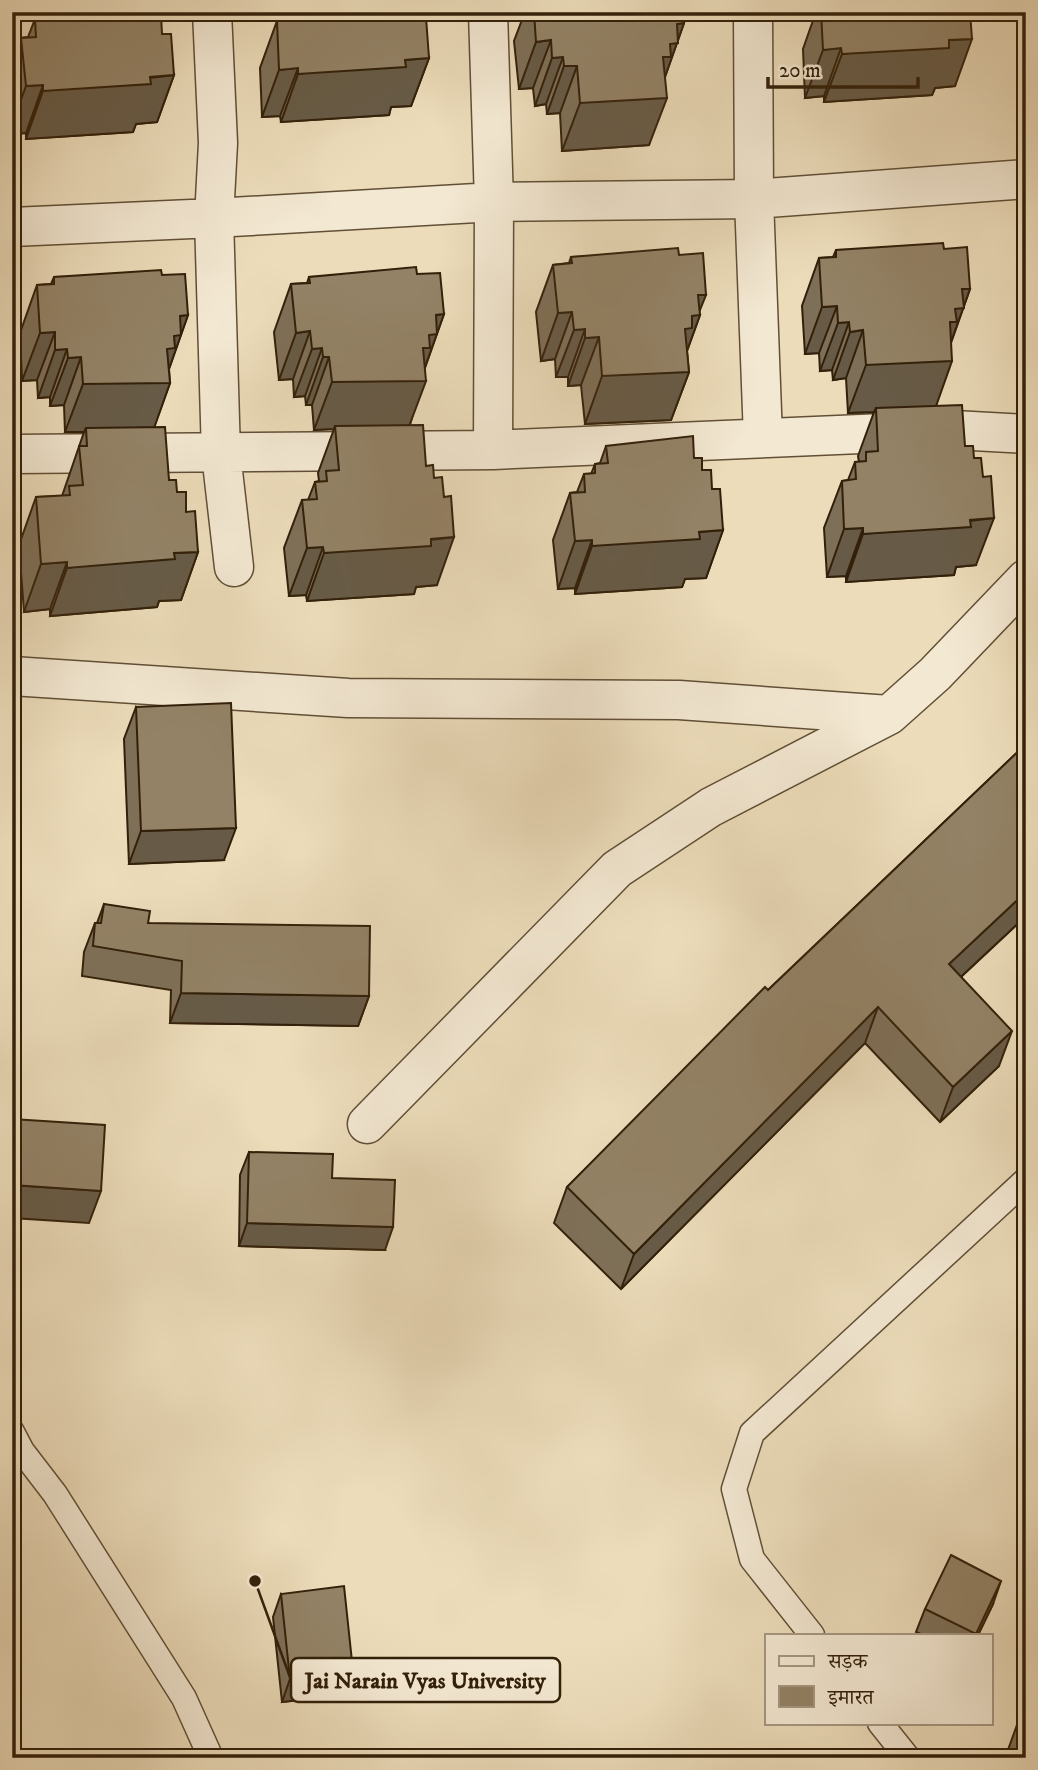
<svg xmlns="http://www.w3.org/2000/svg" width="1038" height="1770" viewBox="0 0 1038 1770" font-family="'IM FELL DW Pica','Noto Serif Devanagari',serif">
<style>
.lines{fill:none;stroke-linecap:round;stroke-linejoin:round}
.service-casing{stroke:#614f36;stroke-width:27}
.minor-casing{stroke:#614f36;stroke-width:41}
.service{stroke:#f3e8d2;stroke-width:24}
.minor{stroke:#f3e8d2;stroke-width:38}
.wall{fill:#7e7058;stroke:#33200a;stroke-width:2}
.shaded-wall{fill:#675b47;stroke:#33200a;stroke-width:2}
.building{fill:#938266;stroke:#33200a;stroke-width:2}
.leader{fill:none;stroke:#33200a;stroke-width:2.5}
.callout-dot{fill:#33200a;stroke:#f3e8d2;stroke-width:2.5}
.callout{fill:#f3e8d2;stroke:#33200a;stroke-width:2.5}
.callout-label{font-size:23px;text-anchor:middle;font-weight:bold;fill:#33200a}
</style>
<rect width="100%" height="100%" fill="#ecdcba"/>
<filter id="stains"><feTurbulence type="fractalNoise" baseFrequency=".00286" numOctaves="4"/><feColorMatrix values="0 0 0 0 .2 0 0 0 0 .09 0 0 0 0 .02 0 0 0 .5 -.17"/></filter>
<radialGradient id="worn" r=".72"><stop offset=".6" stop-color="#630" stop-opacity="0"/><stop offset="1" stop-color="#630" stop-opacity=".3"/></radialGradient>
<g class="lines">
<g class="service-casing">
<path id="service" d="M12,1432l10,19 33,43 129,204 27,60
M812,1635l-60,-76 -18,-70 18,-56 274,-253
M880,1723l28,35"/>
</g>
<g class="minor-casing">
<path id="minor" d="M212,12l6,131 -4,75 7,236 13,113
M488,12l6,190 -1,248
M753,12l1,187 9,239
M12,227l202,-9 280,-16 260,-3 272,-20
M12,454l481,-4 461,-20 72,4
M12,676l336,22 331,2 210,15
M367,1124l250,-255 94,-62 178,-92 46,-41 91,-95"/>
</g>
<use href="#service" class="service"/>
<use href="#minor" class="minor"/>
</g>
<path class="wall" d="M37,12h116v4l9,18 12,41 -17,47 -21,2 -3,8 -107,7v-6l-14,1v-71l9,-25 7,-1 7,-18h3z
M286,12h131l12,46 -18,48 -20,1 -2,8 -108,7 -1,-6 -18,1 -2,-49 17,-47 6,-1z
M525,12h158l1,11 -19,54 -16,68 -87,6 -2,-38 -13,1 -1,-10 -11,2 -2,-18 -14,1 -5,-48z
M816,12h154l-15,74 -20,2 -3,7 -108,7v-6l-19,2 -2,-49z
M944,249l26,40 -19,54 -15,63 40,159 -20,2 -2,8 -108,7v-6l-19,1 -3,-49 18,-47 6,-1 7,-18h4l-1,-6 16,-44 -26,1 -2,-35 -13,2 -1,-10 -12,1 -1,-18 -14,1 -3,-48 17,-48 14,-1 3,-7z
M679,255l21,60 -13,36 2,21 -18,48 -86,4 -4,-39 -13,1v-9h-12l-1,-18 -14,2 -5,-49 17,-47 16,-2 2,-6z
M417,274l27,40 -19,54 -15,57 27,160 -21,2 -2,7 -107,7 -1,-6 -17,1 -5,-48 18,-48h6l7,-18 4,-1 -1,-8 16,-44 -20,1 -2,-25h-6l-1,-9 -11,1 -1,-18 -14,1 -5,-48 17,-48 16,-1 2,-6z
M162,275l26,40 -19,54 1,14 -16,44 15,53 8,12 9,20 12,40 -17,48 -22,1 -2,6 -107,9v-7l-26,3 -5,-67 17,-48 26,-1 22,-64h-19l-1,-27 -14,1v-9l-12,1 -1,-18 -15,1 -2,-48 17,-48 14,-1 3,-7z
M606,446l88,12 8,12 10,19 11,41 -17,48 -21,1 -3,8 -107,7v-6l-17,1 -5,-49 17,-47 7,-1 7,-18h7l4,-10 5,-1z
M136,707l88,153 -95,4 -5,-125z
M1026,744v172l-65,61 38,89 -59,56 -75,-79 -244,246 -67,-66 13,-36 201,-197z
M104,904l44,19 221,73 -11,30 -188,-3 1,-33 -89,-14 2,-24 11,-29h2z
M249,1152l83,26 53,72 -146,-4 1,-71z
M281,1594l72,77 -8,24 -63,7 -9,-85z
M993,1604l-15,31h-55l-7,-3 9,-23z
M1026,1715v43h-21l12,-33z"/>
<path class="shaded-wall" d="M684,23l-24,68 7,7 -18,47 -87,6 18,-48 97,-79z
M972,39l-17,47 -20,2 -3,7 -108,7 18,-48 107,-14z
M551,40l-18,48 -14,1 17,-47z
M841,48l-17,48 -19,2 18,-48z
M563,57l-17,47 -11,2 17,-48z
M429,58l-18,48 -20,1 -2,8 -108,7 17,-48 107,-14z
M564,66h13l-17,47 -13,1z
M298,68l-18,48 -18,1 17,-47z
M174,75l-17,47 -21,2 -3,8 -107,7 17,-48z
M43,85l-17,48 -14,1v-10l14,-38z
M962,289h8l-24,67 6,5 -17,48 -59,-1 -2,4 -26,1 18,-48z
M698,295h8l-8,20h2l-17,47 6,10 -18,48 -86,4 17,-48z
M837,306l-18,47 -14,1 17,-47z
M572,312l-17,47 -14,2 17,-48z
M444,314l-24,67h6l-18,48 -73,-3 -1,3 -20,1 18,-48 104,-67z
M188,315l-24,68h6l-17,48 -67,-3 -2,4h-19l18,-48 97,-68z
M849,322l-17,48 -12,1 18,-48z
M585,329l-17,48h-12l18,-47z
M863,330l-17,48 -13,2 17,-48z
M310,331l-17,48 -14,1 17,-47z
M55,332l-18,48 -15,1 18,-48z
M599,337l-18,48 -13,1 17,-48z
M322,348l-17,48 -11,1 18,-48z
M67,349l-17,48 -12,1 17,-48z
M81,357l-17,48 -14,1 18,-48z
M323,357h6l-17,48h-6z
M994,518l-18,47 -20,2 -2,8 -108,7 17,-48z
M863,528l-17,48 -19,1 17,-48z
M723,530l-17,48 -21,1 -3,8 -107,7 17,-48 107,-14z
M454,537l-17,48 -21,2 -2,7 -107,7 17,-48z
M592,540l-17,48 -17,1 17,-48z
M323,547l-17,48 -17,1 18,-48z
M198,552l-17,48 -22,1 -2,6 -107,9 17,-48 107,-15z
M67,562l-17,47 -26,3 17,-48z
M236,828l-12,32 -95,4 12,-33z
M1026,892v24l-90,84 13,-36z
M181,993l188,3 -11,30 -188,-3z
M878,1007l-13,36 -244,246 13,-35z
M1012,1031l-13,35 -59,56 13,-35z
M12,1185l89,6 -12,32 -77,-5z
M247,1223l146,4 -8,23 -146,-4z
M1001,1581l-8,23 -15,31h-3z
M353,1671l-8,24 -63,7 8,-23z"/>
<path class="building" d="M46,12h107v4l8,-1 1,19h9l3,41 -24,2 1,7 -108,7v-6l-17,1 -5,-48 15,-1 -1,-18h11z
M291,12h126l1,5h8l3,41 -24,2 1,7 -108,7v-6l-19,2 -2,-49 14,-1z
M534,12h149l1,11 -7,1 1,19 -8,1 1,13h-8l4,41 -87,5 -3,-37h-13l-1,-9 -11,1 -1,-18 -15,2z
M821,12h149l2,27 -23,1v8l-107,6 -1,-6 -18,2z
M943,243l1,6 23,-2 3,42h-8l2,19 -9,1 2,13h-7l2,39 -86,4 -3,-35 -13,2 -1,-10 -11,1 -1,-17 -15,1 -3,-49 17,-1v-7z
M678,248l1,7 24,-2 3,42h-8l2,20 -8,1v12l-7,1 4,43 -87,4 -3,-39 -14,1v-9l-11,1 -2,-18 -14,1 -5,-48 19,-2 -1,-6z
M416,267l1,7 23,-1 4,41 -8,1 1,19 -8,1 1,13h-7l3,33 -94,1 -3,-25h-6l-1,-9 -10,1 -2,-18 -14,2 -5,-49 19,-1 -1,-6z
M161,270l1,5 23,-1 3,41 -8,1 1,19 -7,1 1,12 -8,1 3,34 -87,1 -2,-27 -13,1 -1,-9 -12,1v-18l-15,1 -3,-48 17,-1v-7z
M962,405l3,41h8l1,12h7l2,19 8,-1 3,42 -24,2 1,7 -108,7v-6l-19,1 -2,-48 14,-2 -1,-17 11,-1v-9l12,-1 -2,-43z
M423,425l3,41 7,-1 1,13 8,-1 2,20 7,-1 3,41 -23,2v7l-107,7 -1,-6 -16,1 -5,-48 15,-1 -2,-17 12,-1 -1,-10 13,-1 -4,-44z
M165,427l4,53h7l1,12h9v20l9,-1 3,41 -24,1 1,6 -108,9v-6l-26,2 -5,-67 34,-2 -1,-9 14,-1 -4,-39h8l-1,-18z
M693,436l1,22h8v12h9l1,19h8l3,41 -24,2 1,7 -108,7v-6l-17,1 -5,-48 15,-1 -1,-18 11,-1v-9l13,-1 -2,-17z
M231,703l5,125 -95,3 -5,-124z
M1026,744v148l-77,72 63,67 -59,56 -75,-80 -244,247 -67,-67 198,-200 3,3z
M104,904l46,7 -2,12 222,3 -1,70 -188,-3 1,-32 -89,-15 2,-23h6z
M12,1119l93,6 -4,66 -89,-6z
M249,1152l84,2 -1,24 63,2 -2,47 -146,-4z
M951,1555l50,26 -25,53 -51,-25z
M344,1586l9,85 -63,8 -9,-85z
M1026,1715v17l-9,-7z"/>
<path class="leader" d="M255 1581L291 1680"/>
<circle class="callout-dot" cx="255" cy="1581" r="7"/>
<rect class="callout" x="291" y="1658" width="269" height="44" rx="7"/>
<g class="callout-label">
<text x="425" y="1688">Jai Narain Vyas University</text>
</g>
<rect width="1038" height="1770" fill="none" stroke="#ecdcba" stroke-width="42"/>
<rect x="14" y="14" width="1010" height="1742" fill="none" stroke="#33200a" stroke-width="3.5"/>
<rect x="21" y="21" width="996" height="1728" fill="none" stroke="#33200a" stroke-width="2"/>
<rect x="765" y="1634" width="228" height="91" fill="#f3e8d2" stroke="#a69882" stroke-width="2"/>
<rect x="779" y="1656" width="35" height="10" fill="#f3e8d2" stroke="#a69882" stroke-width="2"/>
<text x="828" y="1668" font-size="21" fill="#33200a">सड़क</text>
<rect x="779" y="1686" width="35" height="21" fill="#938266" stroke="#a69882" stroke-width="2"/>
<text x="828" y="1704" font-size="21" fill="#33200a">इमारत</text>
<path d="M768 77v10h150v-10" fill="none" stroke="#33200a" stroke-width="3.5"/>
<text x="779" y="77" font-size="21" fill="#33200a" stroke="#f3e8d2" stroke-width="5" paint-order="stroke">20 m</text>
<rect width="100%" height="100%" filter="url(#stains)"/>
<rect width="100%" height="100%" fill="url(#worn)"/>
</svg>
